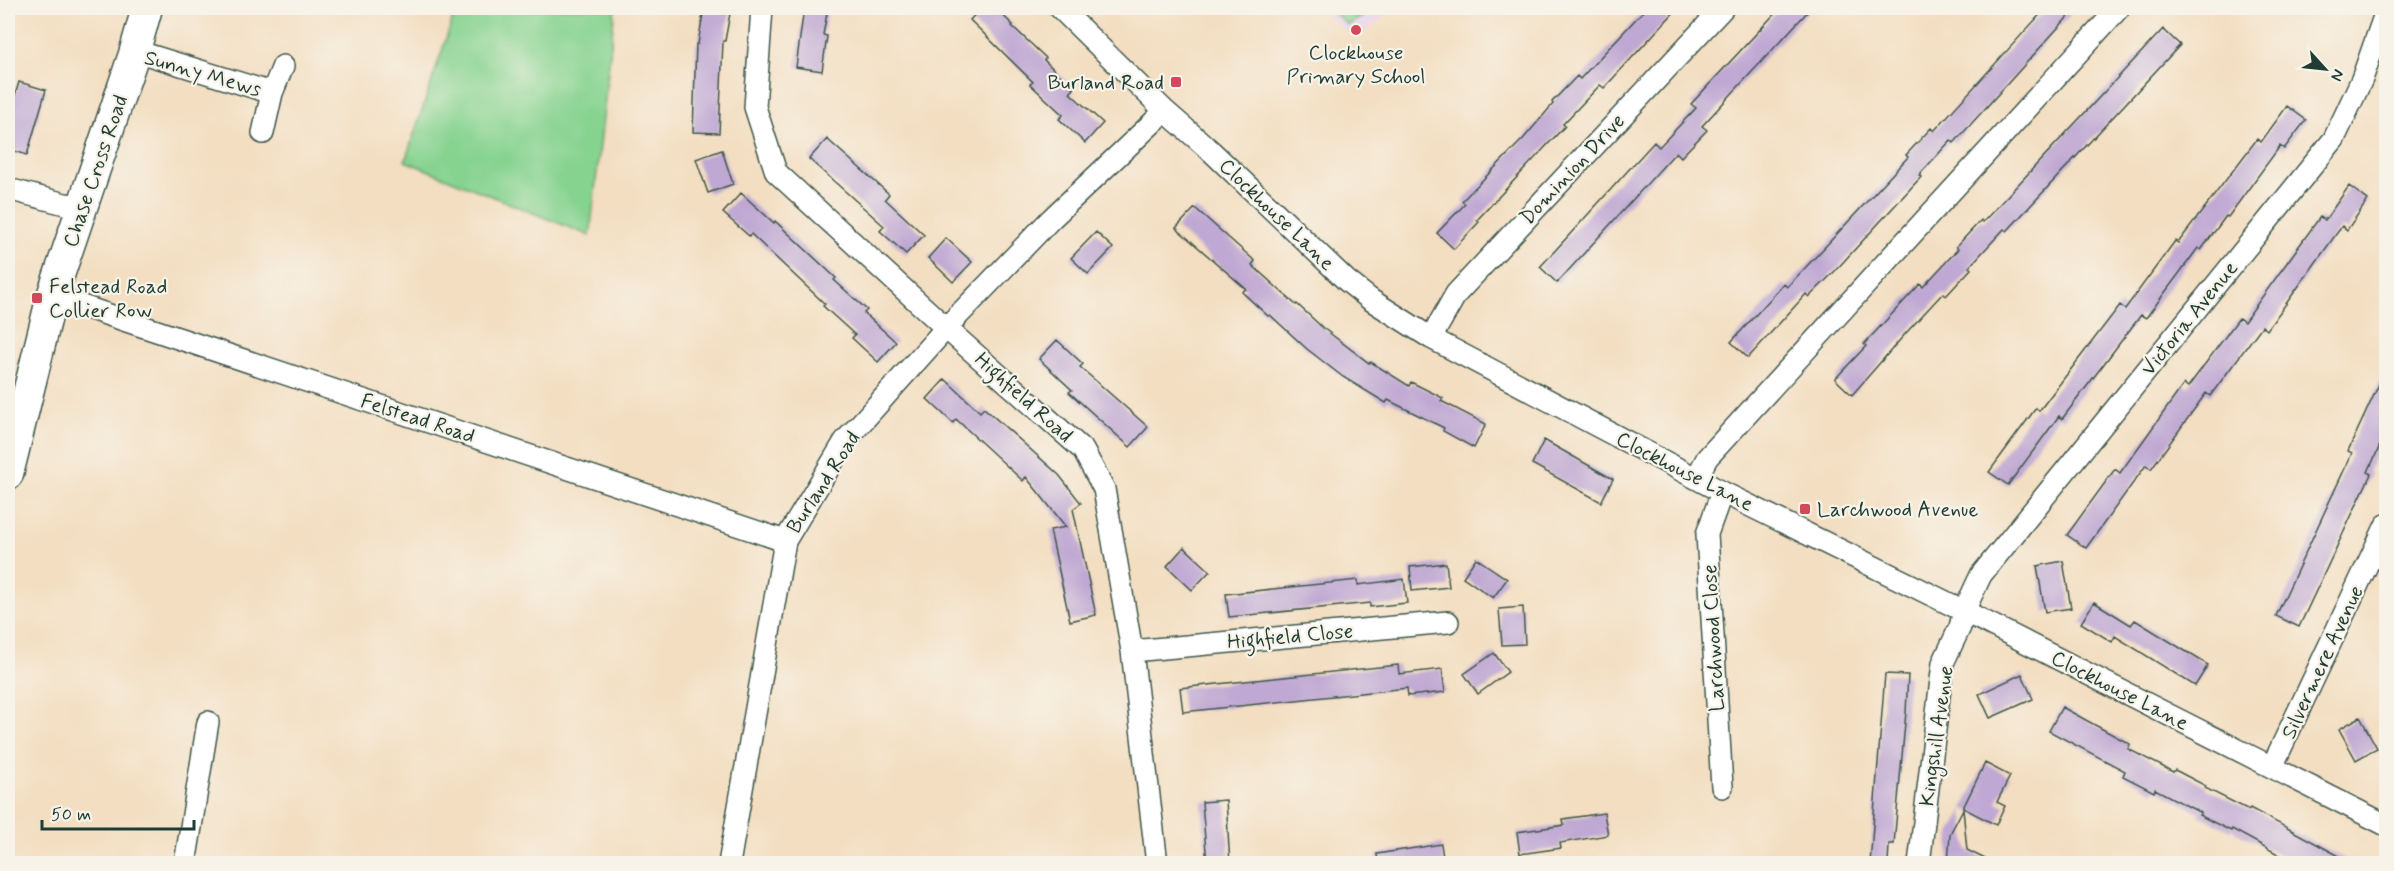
<svg xmlns="http://www.w3.org/2000/svg" width="2394" height="871" viewBox="0 0 2394 871" font-family="Mynerve,sans-serif">
<style>
.built{fill:#e9d2ed}
.green{fill:#86d390;stroke:#528862;stroke-width:1.5}
.building{fill:#bfa8d3}
.lines{fill:none;stroke-linecap:round;stroke-linejoin:round}
.minor-casing{stroke:#3f5549;stroke-width:24}
.secondary-casing{stroke:#3f5549;stroke-width:33}
.minor{stroke:#fff;stroke-width:21}
.secondary{stroke:#fff;stroke-width:30}
.poi-dot{fill:#d1495b;stroke:#f7f3e8;stroke-width:2}
.labels{text-anchor:middle;stroke-width:4.5;stroke-linejoin:round;paint-order:stroke}
.poi-label{font-size:21px;fill:#1f3d34;stroke:#f7f3e8;text-anchor:start}
.street-label{font-size:21px;fill:#1f3d34;stroke:#f7f3e8}
</style>
<rect width="100%" height="100%" fill="#f7f3e8"/>
<filter id="ink" filterUnits="userSpaceOnUse"><feTurbulence type="fractalNoise" baseFrequency=".0167" numOctaves="2"/><feDisplacementMap in="SourceGraphic" scale="12" xChannelSelector="R" yChannelSelector="G"/><feConvolveMatrix kernelMatrix="1 2 1 2 8 2 1 2 1" color-interpolation-filters="sRGB"/></filter>
<filter id="wash" filterUnits="userSpaceOnUse"><feTurbulence type="fractalNoise" baseFrequency=".008" numOctaves="4" result="noise"/><feDisplacementMap in="SourceGraphic" scale="24" xChannelSelector="R" yChannelSelector="G"/><feGaussianBlur stdDeviation="1.35" result="paint"/><feColorMatrix in="noise" values="0 0 0 0 0 0 0 0 0 0 0 0 0 0 0 0 0 1.4 0 .05"/><feComposite in="paint" operator="in"/></filter>
<g filter="url(#wash)">
<rect width="100%" height="100%" fill="#f3dec1"/>
<path class="built" d="M1317,8h78l-39,30z"/>
<path class="green" d="M424,8h191l-25,228 -185,-75 48,-143z
M1328,8h49l-29,17z"/>
<g id="blocks">
<path class="building" d="M704,8h27l-6,33h-2l-4,92 -26,-1 3,-88h2z
M804,8h24l-5,27 4,1 -5,35 -26,-4z
M981,8h14l18,17 -1,1 34,32 -2,2 30,29 -4,4 33,30 -18,20 -26,-24 4,-4 -33,-31 3,-2 -63,-62z
M1646,8h32l-74,80 -4,-3 -37,39 2,2 -88,94 2,2 -25,27 -17,-16 28,-29 -3,-3 62,-63 29,-34 -1,-2 25,-26 3,3z
M1780,8h31l-109,118 5,4 -26,27 -5,-5 -119,131 -17,-16 114,-125 5,5 37,-39 -5,-4z
M2046,8h30l-122,135 -3,-3 -32,35 2,2 -86,94 -26,26 -3,-3 -58,64 -17,-16 53,-58 3,3 36,-38 85,-92 -2,-2 25,-27 3,3z
M2163,29l17,16 -173,186 -3,-2 -35,38 2,2 -25,27 -3,-3 -37,40 -54,62 -17,-16 31,-33 -2,-2 56,-60 3,3 35,-38 -2,-2 25,-27 2,2z
M19,82l27,8 -19,65 -19,-6v-31z
M2287,106l19,14 -22,29 -4,-3 -52,71 -2,-1 -25,34 -3,-2 -52,70 -5,-3 -79,104 -3,-3 -51,69 -19,-13 47,-64 3,3 81,-106 5,4 50,-68 3,2 79,-104 4,3z
M827,139l62,55 -4,5 39,36 -18,19 -26,-23 4,-5 -75,-67z
M722,150l11,34 -25,9 -12,-34z
M2349,186l19,14 -21,30 -5,-4 -75,104 -5,-4 -52,70 -4,-3 -55,76 -5,-4 -60,83 -19,-13 48,-66 5,4 64,-89 4,3 51,-69 5,4 76,-105 5,3z
M741,193l33,30 1,-2 61,57 -2,2 33,30 -3,3 32,29 -18,20 -26,-24 3,-3 -32,-29 2,-2 -74,-70 -2,2 -26,-23z
M1195,208l60,53 -3,4 44,40 1,-1 26,24 46,35 2,-1 38,24 2,-4 32,16 -2,3 45,23 -12,24 -31,-17 1,-3 -56,-28 -2,3 -43,-26 -36,-28 -37,-34 -2,1 -26,-24 4,-3 -70,-61z
M1096,232l17,16 -25,26 -17,-16z
M946,238l26,24 -19,20 -25,-24z
M1057,340l26,24 -3,3 68,60 -18,20 -61,-55 3,-2 -33,-31z
M2386,369v63l-18,40 3,2 -72,153 -23,-11 76,-163 -4,-2z
M945,379l35,33 4,-4 75,67 22,28 -8,6 23,106 -26,6 -20,-91 16,-3 -40,-50 -3,4 -67,-62 -3,4 -26,-24z
M1544,440l69,39 -12,23 -69,-38z
M1184,547l26,24 -18,19 -25,-24z
M1476,558l31,21 -14,19 -30,-21z
M2063,561l8,47 -26,4 -8,-46z
M1446,563l3,24 -37,4 -2,-24z
M1404,579l3,24 -37,4v-4l-141,14 -3,-23 132,-14v5z
M2094,602l37,23 4,-5 73,45 -13,21 -80,-50 -3,6 -31,-19z
M1523,607l2,37 -23,1 -3,-36z
M1494,653l14,19 -30,22 -14,-20z
M1398,665l1,9 43,-5 3,23 -37,4 -1,-8 -224,24 -3,-24z
M1885,674l23,1 -2,37 -12,132h-5l-1,20h-18z
M2022,674l11,25 -43,19 -11,-24z
M2062,707l68,37 -2,5 45,23 2,-2 31,16 -1,2 44,22 1,-2 104,56h-58l-64,-35 -1,2 -32,-16 2,-2 -46,-24 -1,3 -31,-16 2,-5 -76,-40z
M2360,717l17,31 -21,12 -17,-31z
M1985,763l25,13 -13,26 8,4 -9,19 -33,-17z
M1226,800l4,64h-23l-5,-62z
M1963,809l4,41 28,14h-47l2,-30z
M1604,813l4,22 -48,8 1,5 -41,6 -3,-22 47,-7 -1,-6z
M1441,844l3,20h-66l-1,-10z"/>
</g>
</g>
<g filter="url(#ink)">
<use href="#blocks" fill-opacity="0" stroke="#3f5549" stroke-width="1.5"/>
<g class="lines">
<g class="minor-casing">
<path id="minor" d="M762,8l-7,99 21,65 170,156 137,122 21,39 28,162 25,213
M1060,8l105,103 46,40 136,130 24,19 60,38 291,154 242,119 422,214
M134,54l15,1 123,38
M263,133l9,-40 11,-27
M8,189l57,15 18,2
M52,296l733,245
M1431,338l25,-44 267,-286
M1697,477l10,-19 412,-450
M1132,651l316,-29
M2272,767l114,-242
M1722,787l-15,-253 15,-42
M185,864l23,-142
M729,864l56,-323 60,-100 101,-113 105,-109 114,-108
M1919,864l24,-201 17,-36 4,-16 17,-36 353,-436 28,-60 24,-68"/>
</g>
<g class="secondary-casing">
<path id="secondary" d="M8,474l44,-178 82,-242 13,-46"/>
</g>
<use href="#minor" class="minor"/>
<use href="#secondary" class="secondary"/>
</g>
</g>
<g class="poi-dot">
<circle cx="1356" cy="30" r="6"/>
<rect x="1170" y="76" width="12" height="12" rx="3"/>
<rect x="31" y="292" width="12" height="12" rx="3"/>
<rect x="1799" y="503" width="12" height="12" rx="3"/>
</g>
<g class="labels">
<g class="poi-label">
<text x="1356" y="59" text-anchor="middle">Clockhouse<tspan x="1356" dy="24">Primary School</tspan></text>
<text x="1164" y="89" text-anchor="end">Burland Road</text>
<text x="49" y="293">Felstead Road<tspan x="49" dy="24">Collier Row</tspan></text>
<text x="1817" y="516">Larchwood Avenue</text>
</g>
<g class="street-label">
<text transform="translate(203 73) rotate(16)" y="7">Sunny Mews</text>
<text transform="translate(1572 169) rotate(-47)" y="7">Dominion Drive</text>
<text transform="translate(95 171) rotate(-71)" y="7">Chase Cross Road</text>
<text transform="translate(1277 214) rotate(44)" y="7">Clockhouse Lane</text>
<text transform="translate(2189 318) rotate(-51)" y="7">Victoria Avenue</text>
<text transform="translate(1024 397) rotate(42)" y="7">Highfield Road</text>
<text transform="translate(418 418) rotate(18)" y="7">Felstead Road</text>
<text transform="translate(1685 471) rotate(27)" y="7">Clockhouse Lane</text>
<text transform="translate(823 482) rotate(-57)" y="7">Burland Road</text>
<text transform="translate(1290 636) rotate(-5)" y="7">Highfield Close</text>
<text transform="translate(1713 638) rotate(-93)" y="7">Larchwood Close</text>
<text transform="translate(2322 662) rotate(-65)" y="7">Silvermere Avenue</text>
<text transform="translate(2120 690) rotate(27)" y="7">Clockhouse Lane</text>
<text transform="translate(1936 736) rotate(-82)" y="7">Kingshill Avenue</text>
</g>
</g>
<rect width="2394" height="871" fill="none" stroke="#f7f3e8" stroke-width="30"/>
<g transform="translate(2325 69) rotate(117)" stroke="#f7f3e8" stroke-width="4.5" paint-order="stroke">
<path d="M0-4.5L10 22L0 15L-10 22Z" fill="#1f3d34"/>
<text y="-9" font-size="16" font-weight="bold" text-anchor="middle" fill="#1f3d34">N</text>
</g>
<path d="M42 820v9h152v-9" fill="none" stroke="#1f3d34" stroke-width="3"/>
<text x="51" y="820" font-size="18" fill="#1f3d34" stroke="#f7f3e8" stroke-width="4.5" paint-order="stroke">50 m</text>
</svg>
